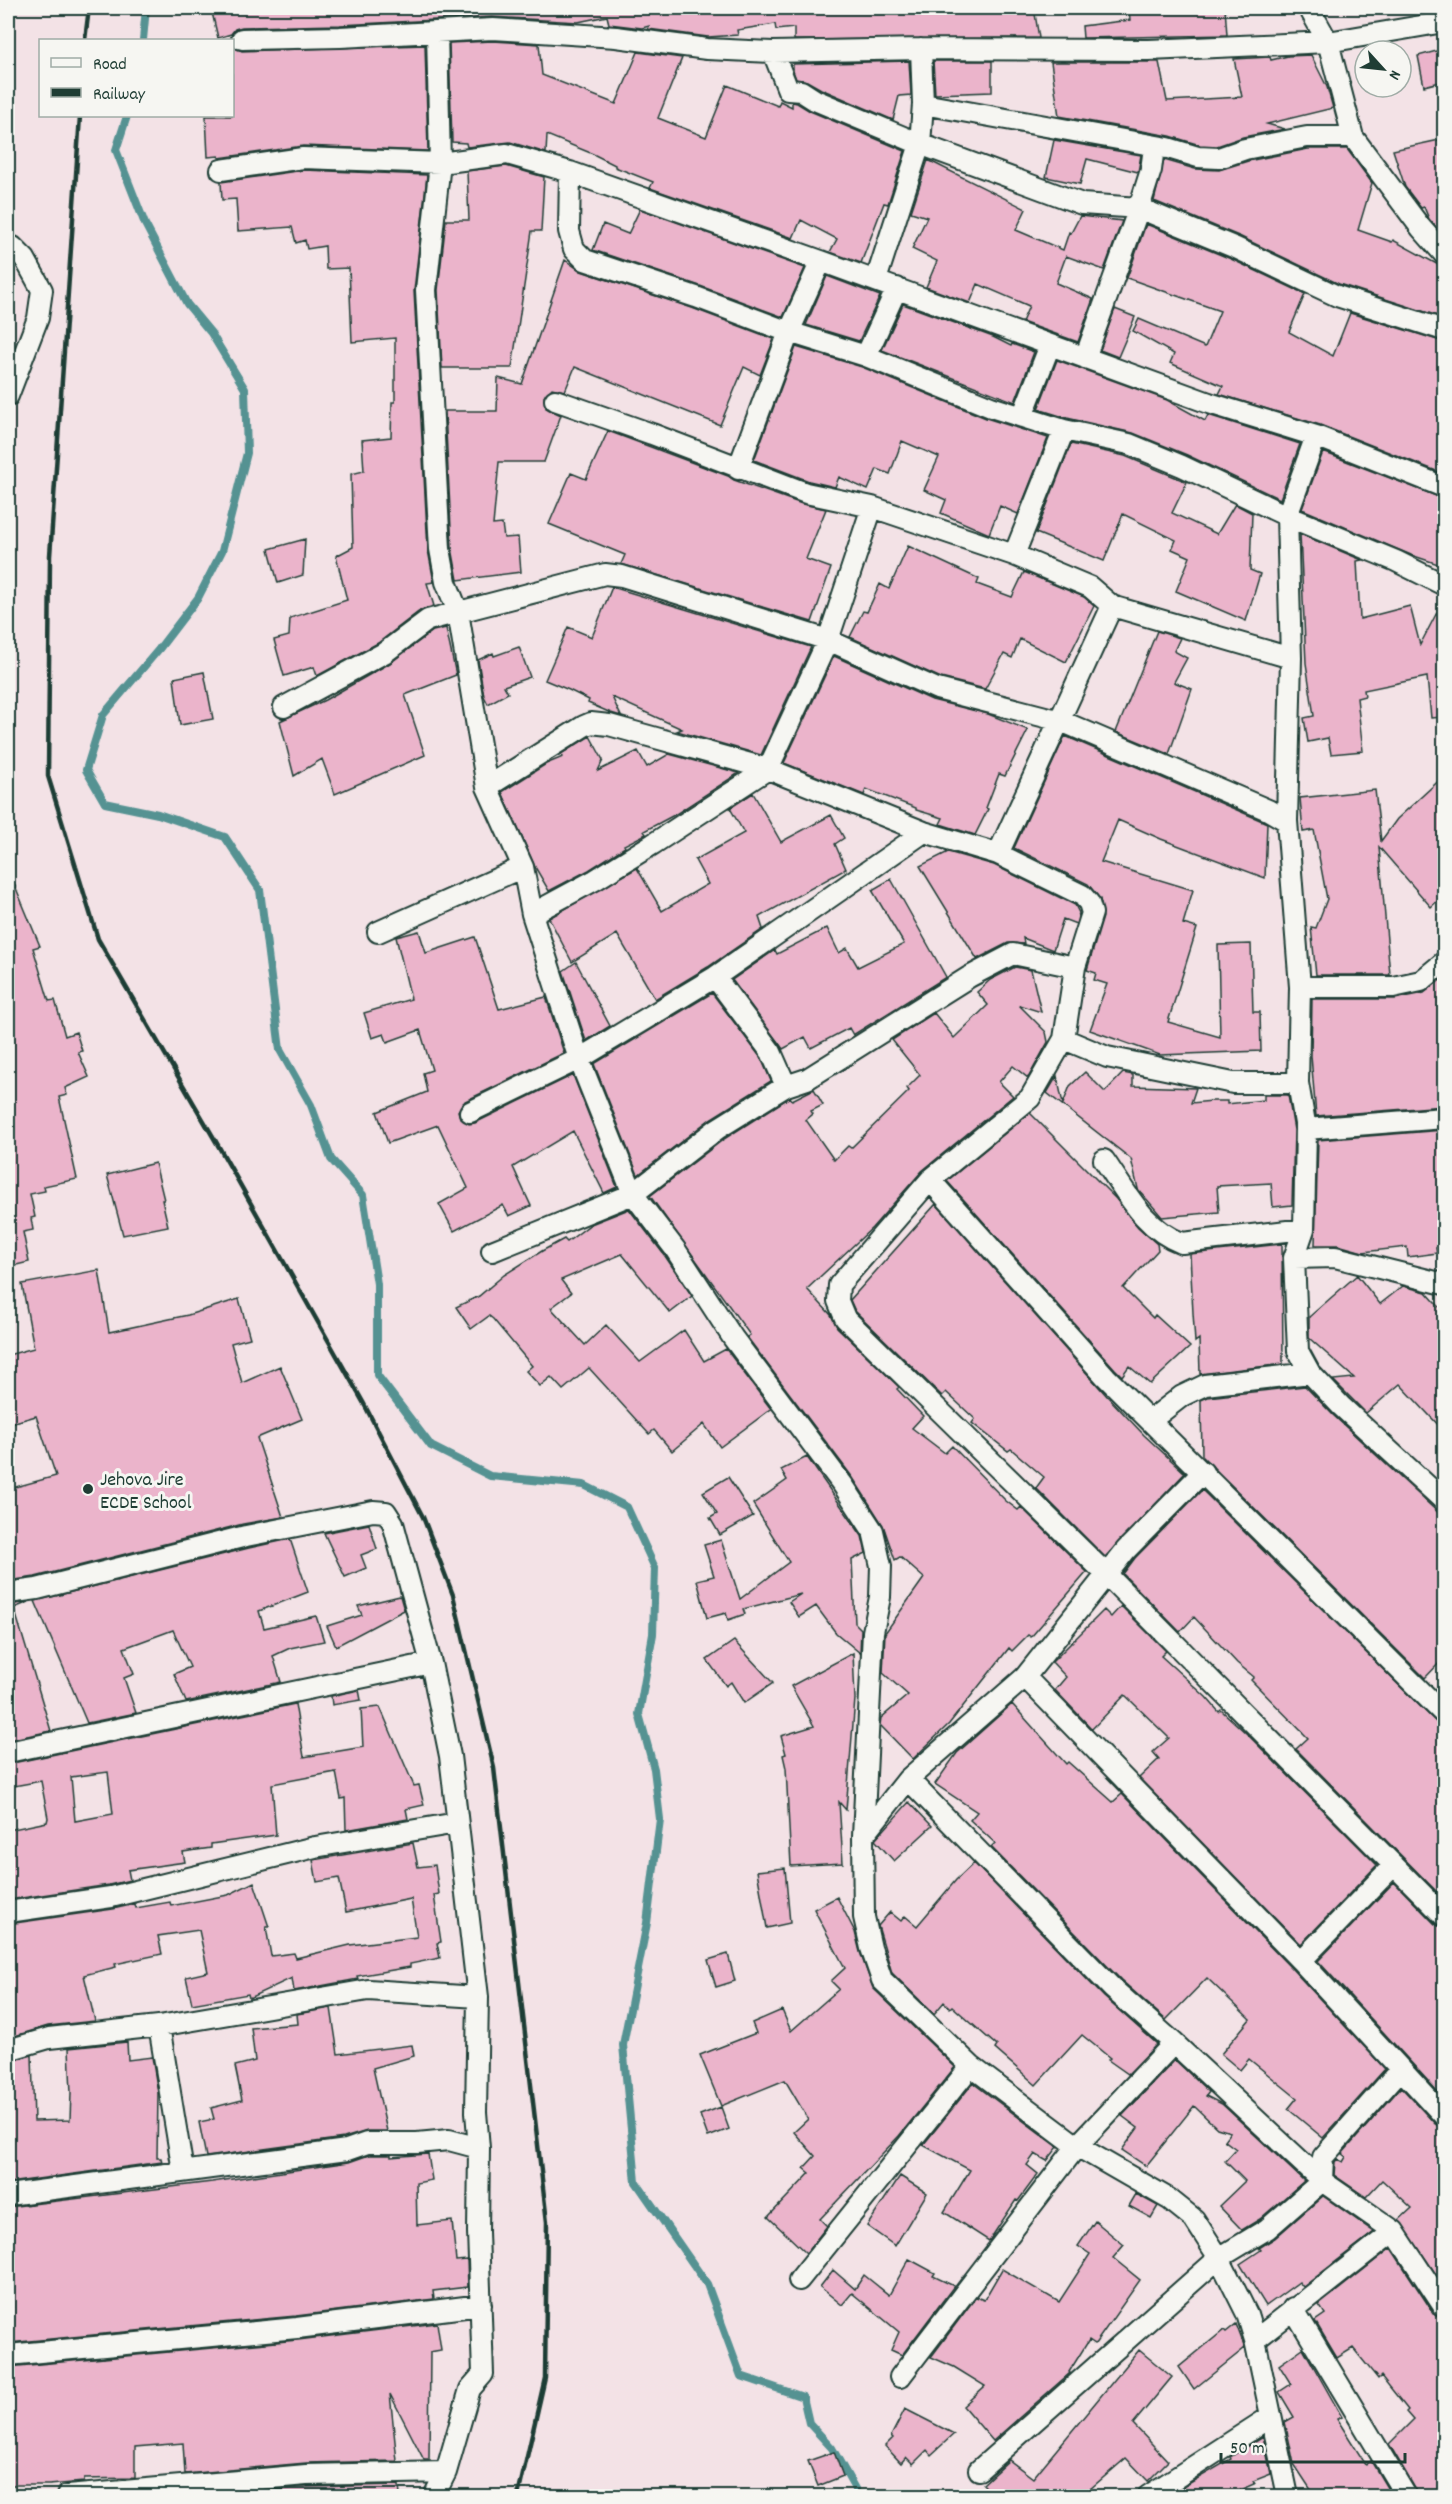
<svg xmlns="http://www.w3.org/2000/svg" width="1452" height="2504" viewBox="0 0 1452 2504" font-family="Dekko,sans-serif">
<style>
.lines{fill:none;stroke-linecap:round;stroke-linejoin:round}
.stream{stroke:#559292;stroke-width:8}
.building{fill:#ebb4cb;stroke:#1f3d34;stroke-width:1.5;fill-rule:evenodd}
.minor-casing{stroke:#1f3d34;stroke-width:24}
.minor{stroke:#f6f6f2;stroke-width:20}
.rail{stroke:#1f3d34;stroke-width:4.5}
.poi-dot{fill:#1f3d34;stroke:#f6f6f2;stroke-width:2}
.labels{text-anchor:middle;stroke-width:6;stroke-linejoin:round;paint-order:stroke}
.poi-label{font-size:20px;fill:#1f3d34;stroke:#f6f6f2;text-anchor:start}
</style>
<rect width="100%" height="100%" fill="#f3e2e6"/>
<filter id="ink" filterUnits="userSpaceOnUse"><feTurbulence type="fractalNoise" baseFrequency=".0167" numOctaves="2"/><feDisplacementMap in="SourceGraphic" scale="12" xChannelSelector="R" yChannelSelector="G"/><feConvolveMatrix kernelMatrix="1 2 1 2 8 2 1 2 1" color-interpolation-filters="sRGB"/></filter>
<g filter="url(#ink)">
<g class="lines">
<path class="stream" d="M143,40l3,-32
M127,116l-11,34 29,74 42,80 24,29 34,56 2,64 -25,98 -24,47 -39,51 -56,66 -17,55 19,33 53,11 67,23 35,53 20,160 31,55 20,54 32,36 14,89v91l54,71 59,30 94,9 43,22 28,61 -2,66 -14,80 15,55 6,50 -13,104 -24,122 13,137 71,102 34,92 62,21 6,26 23,25 27,48"/>
</g>
<path class="building" d="M211,8h823l5,30 -245,2v-12l-18,2 -1,-6 -38,6 1,5 -30,2 -60,-8 1,-3 -7,2 -33,-4 -2,-8 -29,6 -86,-5 -152,8 -98,2 -7,2 -4,5 -13,4z
M1129,8h96l2,27 -144,3 -1,-12 48,-6z
M493,41l46,3 3,31 74,29 22,-52 44,6 -24,60 48,19 21,-52 51,21 2,-5 12,6v-5l5,1 13,8 95,40 -17,53 -4,-1 -23,60 -31,-11 7,-13 -36,-19 -8,18 -143,-50 3,-6 -38,-15v-2l-22,-11 -46,-19 -1,18 -36,-11 -43,5 -1,-4 -14,-1 -3,-99z
M425,45l3,106 -125,-5 -84,12v-2l-11,1 -2,-41h26v-70l10,5z
M1444,49v32l-20,5 -6,-30z
M1311,55l16,32 6,21 -66,16 18,5 -42,8 -26,9 -17,-1 -30,-9 -111,-20 -8,-54h108l8,39 75,-4 -8,-38 36,-2 1,3 17,-4z
M909,61l2,34 -12,1 -6,24 -72,-31 -14,-8 -11,-2 -3,-8v-7z
M933,61h59v31l-57,2z
M1444,139v97l-15,-17 -5,-12 -3,1 -16,-21 -12,-37z
M1054,140l87,15 -3,17 -51,-13 -7,25 -34,-7z
M1308,149h39l25,34 -14,47 34,12 1,-2 51,28v50l-105,-34 -98,-47 -87,-36 10,-41 31,9 24,1 29,-9z
M928,160l98,49 -10,21 47,20 6,-18 2,1 9,-17 42,5 -18,49 -38,-14 -10,27 37,16 -15,43 -56,-20 7,-16 -51,-22 -8,19 -44,-16 11,-26 -25,-12 15,-32 -16,-5z
M506,166l38,11 -3,54h-9l-20,137h-70l-4,-78 8,-70h23l-2,-49z
M304,170l123,5 -13,116 14,259 6,32 -7,1 7,23 -13,4 -43,33 -61,33 -3,-9 -30,9 -10,-36 15,-4 1,-18 57,-18 -11,-44 17,-9 -2,-73 13,-3 -2,-31 29,-3 1,-35h3v-64l-43,4 -3,-74 -23,1 -1,-23 -18,3 -2,-9 -9,3 -4,-16 -54,4 -2,-32 -14,1 -1,-18z
M640,209l165,59 -22,49 -83,-31 -107,-36 10,-26 25,10z
M1146,224l85,35 74,35 -16,38 44,24 17,-43 94,29v132l-124,-49 -101,-31 4,-8 -53,-23 4,-9 -41,-23 6,-12 66,28 15,-36 -93,-33z
M565,260l16,11 111,37 82,31 -14,36 -16,-8 -24,58 -145,-58 -10,24 -13,-3 -8,9 2,11 15,7 -17,47h-45l-6,63 9,-1 2,14 14,-1 3,35 -63,8 -6,-32 -7,-137h52l1,-33 24,6z
M827,276l53,20 -21,45 -53,-16z
M903,304l90,33 18,9 1,-2 22,8 -19,50 -133,-52z
M1115,309l20,8 -17,40 -18,-7z
M796,347l66,20 124,51 62,20 -30,76 -18,-8 -11,28 -48,-21 5,-13 -22,-10 15,-33 -37,-16 -12,33 -13,-5 -9,21 -29,-13 -4,10 -26,-6 -55,-21z
M1057,360l110,40 38,21 3,-6 92,29 -20,55 -93,-44 -54,-22 -66,-15 -29,-9z
M608,431l120,45 6,4 68,24 24,5 -20,50 25,9 -19,54 -191,-58 4,-9 -76,-31 22,-51 15,6z
M1071,444l54,12 62,26 -15,31 45,21 18,-30 17,9 -2,57 10,4 -14,47 -70,-30 14,-34 -18,-8 4,-9 -53,-26 -19,47 -68,-28z
M1323,452l121,47v67l-33,-11 -109,-46z
M1300,534l62,26 -5,1 3,58 50,-13 10,39 24,-46v118l-13,1 -4,-41 -63,13 1,6 -8,2 6,53 -32,3 -3,-16 -20,4 -4,-24 10,-2 -8,-53z
M305,539l-2,36 -25,8 -9,-34z
M908,546l71,33 -2,5 35,13 12,-25 60,25 10,9 -28,56 -46,-23 -8,19 -8,-4 -19,35 -44,-11 -91,-41 13,-26 4,1 13,-28 9,5z
M612,587l199,60 -50,108 -84,-24 5,-2 -70,-32 9,19 -10,-3 -23,-10 1,-3 -20,-10 -24,-10 23,-53 24,10z
M446,628l10,47 -51,20 20,60 -90,39 -13,-35 -28,17 -14,-55 45,-21 65,-37 43,-32z
M1157,631l23,7 -6,13 13,7 -13,24 18,7 -23,65 -53,-22z
M519,647l11,30 -26,9 4,7 -20,11 -4,-8 -6,-36 15,-7 1,3z
M834,656l98,44 56,14 40,16 -23,46 -6,-2 -13,34 2,1 -13,26 -35,-11 3,-6 -27,-8v-2l-50,-19 -2,6 -80,-32z
M204,672l9,47 -33,6 -6,-47z
M590,736l13,24 -5,11 40,-20 9,16 22,-13 70,19 -63,41 -32,17 2,3 -22,11 1,2 -36,23 -40,21 -14,-24 -33,-75 44,-28 17,-7 -2,-3z
M1065,736l202,87 -2,55 -104,-39 -43,-19 -17,42 92,28 -10,34 14,4 -29,94 52,15 -2,-92 33,-1 2,68h7l1,39 -101,4 -70,-25 17,-46 -13,-4 2,-7 -9,-3 16,-53 -3,-18 -12,-15 -74,-36z
M1444,776v119l-13,12 -52,-60 11,128h-74l-5,-48 5,1 11,-29 -13,-69 -11,2 -3,-34 75,-8 6,51 16,-22z
M753,793l28,49 50,-27 13,23 -9,6 11,25 -87,48 4,12 -55,38 -53,32 -38,-65 -45,28 -23,-44 88,-50 25,43 46,-27 -13,-24 49,-27 -14,-25z
M948,852l46,13 81,40 4,8 -3,11 -13,-5 -10,31 -30,-12 1,6 -16,-1 -31,16 -57,-93z
M8,869l32,77 -7,2 16,53 6,-1 10,36 11,-4 6,19 -4,1 11,25 -24,11 2,7 -8,2 18,82 -33,7 1,5 -15,3 5,23 -4,1 2,12 -10,2 6,30 -21,5z
M891,879l55,98 -93,58 -4,-7 -38,20 -6,-11 -22,12 -51,-69 43,-30 2,4 50,-26 12,25 8,-5 11,19 46,-23 -32,-54z
M419,931l7,22 49,-16 24,72 47,-12 18,56 -99,48 -7,10 2,7 9,6 6,-1 98,-48 44,112 -13,6 -31,-62 -60,36 18,39 -22,10 -6,-11 -49,26 -15,-27 29,-16 -30,-63 -50,18 -11,-31 50,-20 -4,-19 9,-3 -12,-40 -33,12 -3,-8 -12,4 -8,-25 47,-14 -15,-62z
M576,962l34,64 -24,15 -23,-70z
M1015,967l16,3 10,42 -22,-7 27,27 2,10 -20,36 -15,-12 -14,16 14,14 -91,75 -50,57 -65,61 24,26 6,12 62,60 -2,2 26,27 -11,12 33,25 7,-7 54,55 12,9 3,-3 66,65 -56,65 -3,-2 -16,16 -3,-3 -60,76 -36,35 -33,-34 1,-7 27,-23 -25,-22 2,-40 39,-55 -24,-21 -5,3 -12,-35 -30,-47 -106,-141 3,-2 -100,-139 74,-57 66,-42 2,3 22,-11 9,16 -12,6 2,3 -7,6 28,40 14,-14 3,2 58,-57 -2,-3 13,-13 -28,-35 42,-27 20,25 34,-33 -11,-13 13,-12z
M1444,977v129l-128,10 -5,-60 1,-57h83l29,-6z
M712,993l49,65 10,23 -61,38 -72,56 -44,-111z
M1085,1072l20,20 18,-19 10,2v11l63,2 -5,15 22,-2h14v3l37,-4v-5h24l6,35 -2,75 -19,2 -2,-24 -54,3 2,26 -57,5 -24,-28 -7,-30 -84,-66 10,-17 6,28 7,-18z
M1030,1113l86,86 22,28 19,17 1,6 -35,38 30,30 2,-3 35,32 -40,37 -21,-18 -7,10 -7,-7 -168,-188z
M1444,1130v117l-8,1 1,5 -29,4 -1,-10 -44,5 -25,-7h-23l3,-105z
M155,1163l9,37h-2l6,26 -45,9 -16,-60z
M936,1204l171,192 37,39 41,38 -80,84 -69,-69 8,-11 -33,-28 -3,2 -36,-28 3,-4 -29,-27 -4,4 -87,-85 -5,-11z
M629,1209l36,47 27,40 -22,17 -48,-59 -61,26 10,13 -20,15 34,37 21,-20 34,37 44,-32 20,31 22,-12 45,60 -51,38 -16,-23 -32,27 -18,-21 -5,4 -60,-66 -26,22 -12,-13 -11,9 -14,-15 6,-5 -39,-47 -4,-3 -18,13 -15,-22 23,-11 25,-21 38,-24 22,-12 3,3 24,-18z
M1282,1244l1,120 -83,10 -1,-35 -4,3 -2,-29 -3,-59z
M99,1270l10,62 79,-17 51,-16 11,39 -19,5 11,40 38,-17 22,53 -45,19 26,79 -40,7 -208,53 -27,4v-92l48,-13 -20,-60 -28,8v-69l26,-7 -12,-64z
M1357,1275l23,29 23,-18 23,6 18,20v119l-44,-47 -34,29 -33,-33 21,-2 -45,-40v-21z
M1305,1386l28,29 111,103v140l-19,20 -223,-222 -1,-56 7,-3z
M807,1457l55,79 4,17 -14,7 3,63 6,6 -1,24 -24,-20 -20,-27 -17,11 -10,-15 12,-8 -58,15 2,5 -17,6 -2,-7 -19,5 -10,-38 17,-4 -10,-31 17,-5 19,59 49,-37 -36,-58 34,-24 -6,-10z
M728,1477l25,39 -33,19 -10,-17 7,-4 -14,-22z
M1202,1490l234,232 8,7v170l-148,-150 12,-11 -57,-58 3,-3 -17,-14 -43,-46 -14,15 -57,-58 12,-16z
M369,1524l8,25 -16,6 5,13 -21,9 -21,-44z
M290,1539l18,53 -49,19 5,17 52,-12 8,25 -34,7 -17,8 8,26 -95,20 -12,-28 16,-7 -17,-37 -49,18 10,26 -10,4 12,35 -49,10 -52,-122 214,-53z
M400,1596l4,14 -68,36 -9,-20 35,-11 -4,-9z
M29,1602l-15,6 37,123 -43,9v-135z
M1121,1606l45,45 -5,5 45,41 13,15 2,-2 26,24 130,131 -76,79 -162,-166 20,-19 -6,-7 16,-14 -44,-43 -33,34 -37,-39 11,-13 -14,-15 52,-52 7,7z
M734,1641l39,42 -29,20 -13,-21 -5,4 -19,-26z
M853,1653l2,46 -9,111 -7,-8 4,61 -52,3 -5,-98 -3,-13 3,-1 -5,-18 33,-10 -23,-40z
M359,1690l2,10 -29,5 -1,-9z
M295,1704l9,53 59,-10 -2,-38 19,-2 34,79 5,-1 5,20 -18,4 2,10 -62,11 -1,-32 -4,1 -5,-27 -64,12 4,51 -65,9v4l-28,4 2,10 -57,8 2,10 -21,5 -101,15v-70l39,-8 1,-4 -7,-37 -33,6v-23zM108,1772l5,42 -38,7 -4,-44z
M1012,1704l54,60 2,-2 45,40 9,-8 170,175 93,100 -62,69 -35,-29 9,-11 -48,-39 -9,11 -19,-16 29,-35 -43,-41 -41,42 -45,-40 -130,-133 4,-4 -25,-23 7,-8 -42,-28 22,-31z
M909,1802l23,24 -38,35 -19,-21z
M413,1843l5,24 17,-2 4,29 -5,1 7,47 -4,1 3,15 -30,6v3l-53,9 1,3 -64,12 -2,-13 -43,20 -1,-4 -56,10 -6,-27 22,-5 -9,-42 -41,6 4,18 -47,10 1,3 -32,8 11,46 -47,5 -40,12v-114l105,-15 22,-5 1,4 34,-6 1,4 57,-11 26,-13 15,45h-3l5,29 23,-3 2,5 54,-13 67,-8 -6,-38 -65,13 -7,-34 -22,4 -4,-22z
M974,1863l130,134 53,47 -29,30 -20,-14 2,-2 -28,-23 -46,50 -41,-36 2,-3 -45,-40 -2,2 -6,-6 -10,12 -42,-41 -14,-47 12,-14 11,9 4,-5 12,10 39,-46z
M785,1868l5,55 -23,5 -10,-57z
M1394,1882l41,42 9,4v159l-5,6 -121,-132z
M837,1897l18,35 5,20 13,36 82,79 -56,69 -79,83 7,7 -21,27 -38,-36 42,-44 -6,-5 11,-12 -21,-24 14,-13 -23,-39 -64,26 -21,-51 56,-22 -4,-10 30,-13 9,21 48,-42 -8,-8 14,-13 -31,-59z
M728,1954l7,27 -19,6 -8,-27z
M331,2008l7,46 74,-9 2,11 -41,12 14,63h-20l-23,7 -138,19 -7,-35 15,-3 -3,-11 31,-8 -7,-34 20,-5 -4,-33 47,-4 -1,-10z
M127,2042l1,18 24,-3 6,36 -1,65h4l1,4 -154,21v-121l24,-7 2,66 36,-1 1,-27 -2,-45z
M1175,2060l34,32 -3,4 16,8 82,77 -44,38 -18,11 -23,-24 26,-25 -20,-20 11,-12 -12,-9 6,-8 -13,-4 -23,-22 -48,60 -24,-16 16,-22 -16,-12z
M973,2083l85,64 -11,14 -12,-7 -8,11 11,9 -20,27 -2,-1 -27,41 -45,-29 26,-42 -47,-25z
M1401,2087l34,37 9,4v158l-45,-66 13,-12 -30,-28 -16,17 -32,-22 1,-13 2,-3 6,3 3,-5 -4,-3z
M721,2107l8,22 -21,8 -8,-22z
M428,2154l4,26 -16,3 1,42 35,-4 4,40 11,-1 1,27 -35,4 1,8 -138,17 -288,27v-37l5,1 -5,-44v-56l204,-25 137,-20 20,-7h22v2z
M900,2176l27,17 -32,53 -28,-20z
M1136,2194l22,12 -7,12 -22,-12z
M1323,2196l51,36 -71,55 -4,-5 -33,24 -26,-42 21,-14 -2,-2 16,-10z
M1095,2221l29,24 -11,13 27,22 -45,64 -6,-4 -20,32 1,1 -77,68 -30,-35 22,-20 -31,-19 -23,-10 45,-60 8,3 18,-31 57,33 31,-48 -12,-8z
M1391,2248l43,66 10,5v177h-26l-2,-6 -27,-46 24,-24 -7,-8 2,-2 -27,-34 -3,3 -25,-31 -16,10 -22,-37 10,-7 -6,-9z
M909,2259l26,14 -2,3 21,10 -52,69 -11,-5 8,-18 -47,-39 -10,12 -22,-18 13,-17 22,19 9,-14 25,20z
M437,2323l4,27 -11,2 -1,108h-5l-34,-66 7,67 -91,2 -121,11 -2,-31 -48,4v31l-51,1v3l-35,3h-41v-118l290,-27z
M1236,2324l9,24 -51,41 -15,-22 45,-37 2,2z
M1303,2348l39,69 -5,2 29,46 5,-4 21,35h-77l-21,-32 -9,-42 9,-5 -15,-25 12,-8 -12,-19z
M1139,2350l33,27 -39,47 35,37 -20,20 -22,-23 -44,38h-88l-11,-12 26,-24 24,18z
M905,2409l49,25 -23,21 -4,-5 -14,14 -7,-7 -5,6 -16,-17 8,-8 -2,-2z
M1263,2436l8,38 -18,7 2,3 -14,6 3,6h-56l-5,-9 48,-28 -1,-2z
M834,2452l9,24 -25,10 -10,-25z
M399,2485l1,11h-202l109,-9z"/>
<g class="lines">
<g class="minor-casing">
<path id="minor" d="M1309,8l19,34 25,95 68,91 23,26
M437,32l3,131 -14,127 14,259 6,33 12,30 29,175 36,80 9,47 47,145 54,135 42,55 58,89 110,147 30,46 8,35 -1,31 -7,35 -10,204
M242,39l98,-2 153,-8 123,8 91,12 66,3 148,-3 228,1 179,-8 116,-20
M773,52l15,38 13,1 14,9 105,44 162,60 57,4 97,40 101,48 107,34
M923,104l245,44 30,9 21,1 26,-9 62,-12h46
M221,170l82,-12 137,5 67,-9 63,18 251,89 388,142 107,33 128,51
M570,172l-1,59 5,18 11,11 111,37 93,35 77,24 125,51 73,23 65,14 53,22 105,50 109,45 48,24
M8,245l5,2 12,12 17,31 -4,28 -30,78
M876,280l44,-136 3,-40 -2,-55
M866,356l31,-68
M1085,358l54,-150 12,-38 3,-23 14,1
M555,400l97,34 154,59 66,14 142,48 76,32 22,19 179,52
M1022,417l28,-72
M1316,436l-29,80 4,142 -4,163 13,166 -2,96 8,46 -2,100 -10,29 4,93 12,22 31,33 103,95
M738,469l51,-137 32,-71
M1014,555l50,-125
M284,707l100,-54 44,-33 177,-46 17,2 206,64 109,49 124,32 207,89 19,11
M487,787l97,-61 7,-3 18,2 159,44 156,63 74,22 84,41 7,8 3,10 -17,54 -11,72 -34,59 -100,82 -91,105 -1,16 7,17 262,257 337,341
M998,854l114,-248
M532,914l63,-34 58,-36 115,-75 60,-129 44,-133
M378,932l145,-65
M715,977l56,75 15,34
M1300,987h93l28,-6 23,-19
M1064,1039l43,18 126,26h65
M470,1112l109,-53 136,-82 209,-145
M1306,1129l138,-11
M1104,1160c23,33 40,69 78,83l122,-14
M930,1180l176,197 338,337
M492,1251l141,-57 84,-65 69,-43 21,-7 162,-102 44,-23 62,13
M1294,1258l41,-1 109,27
M1151,1420l31,-24 23,-11 105,-12
M1203,1472l-77,78 -101,127 -117,102 -45,57 1,81 7,31 11,32 89,86 106,80 92,53 25,20 25,39 28,56 8,26 33,156
M8,1593l29,-4 209,-53 127,-25 13,1 7,11 38,140 19,93 28,241 -2,115 3,36 -1,84 5,142 -13,15 -24,83 -12,24
M1025,1677l276,284 143,155
M8,1752l423,-89
M908,1779l205,210 61,54 148,138 72,50 50,76
M8,1912l103,-15 204,-50 142,-24
M1301,1961l93,-96
M159,2026l24,145
M8,2050l41,-12 110,-12 209,-36 110,7
M8,2195l339,-45 20,-7h50l32,-3 30,8
M799,2280l172,-214
M1293,2308l113,188
M1255,2340l139,-109
M8,2355l289,-27 184,-23
M900,2377l177,-231 97,-103
M979,2470l240,-212 48,-29 55,-48 1,-24 78,-88
M67,2496l239,-21 140,-3
M1148,2496l122,-79"/>
</g>
<use href="#minor" class="minor"/>
<path class="rail" d="M85,40l4,-32
M80,116l-30,440 -2,220 50,163 117,201 148,262 60,115 30,78 41,173 53,454 -2,156 -27,118"/>
</g>
</g>
<circle class="poi-dot" cx="88" cy="1489" r="6"/>
<g class="labels">
<g class="poi-label">
<text x="100" y="1485">Jehova Jire<tspan x="100" dy="23">ECDE School</tspan></text>
</g>
</g>
<rect width="1452" height="2504" fill="none" stroke="#f6f6f2" stroke-width="30"/>
<rect x="15" y="15" width="1422" height="2474" fill="none" stroke="#1f3d34" stroke-width="2" filter="url(#ink)"/>
<rect x="39" y="39" width="195" height="78" fill="#f6f6f2" stroke="#a0aca6" stroke-width="1.5"/>
<rect x="51" y="58" width="30" height="9" fill="#f6f6f2" stroke="#a0aca6" stroke-width="1.5"/>
<text x="93" y="69" font-size="18" fill="#1f3d34">Road</text>
<rect x="51" y="88" width="30" height="9" fill="#1f3d34" stroke="#a0aca6" stroke-width="1.5"/>
<text x="93" y="99" font-size="18" fill="#1f3d34">Railway</text>
<g transform="translate(1383 69) rotate(117)"><circle r="28" fill="#f6f6f2" stroke="#a0aca6" stroke-width="1.5"/>
<path d="M0-4.5L10 22L0 15L-10 22Z" fill="#1f3d34"/>
<text y="-9" font-size="16" font-weight="bold" text-anchor="middle" fill="#1f3d34">N</text>
</g>
<path d="M1221 2453v9h184v-9" fill="none" stroke="#1f3d34" stroke-width="3"/>
<text x="1230" y="2453" font-size="18" fill="#1f3d34" stroke="#f6f6f2" stroke-width="4.5" paint-order="stroke">50 m</text>
</svg>
